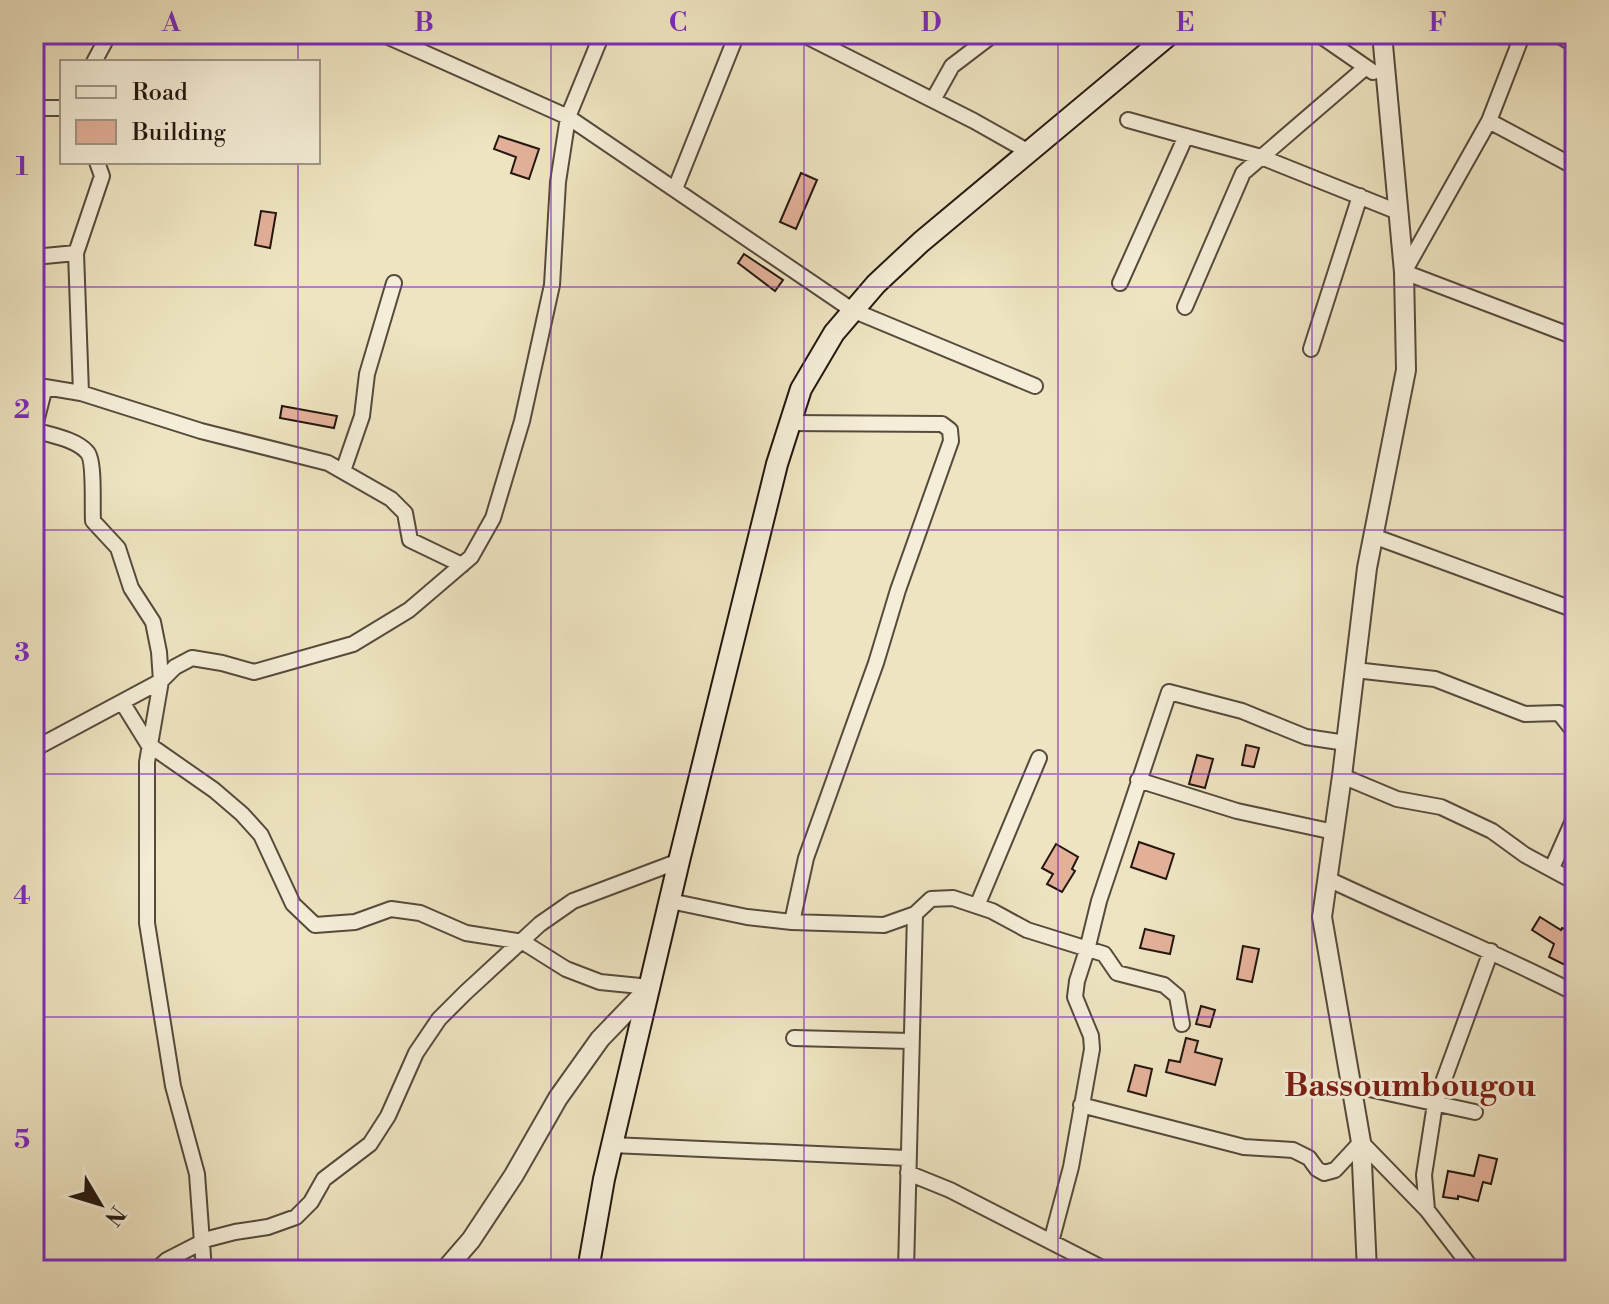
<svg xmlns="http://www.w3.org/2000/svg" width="1609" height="1304" viewBox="0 0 1609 1304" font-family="'Libre Bodoni',serif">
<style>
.building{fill:#e3b19a;stroke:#24170f;stroke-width:2}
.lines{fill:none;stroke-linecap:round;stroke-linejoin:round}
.minor-casing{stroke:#564a3c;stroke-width:18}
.tertiary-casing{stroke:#564a3c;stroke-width:22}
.secondary-casing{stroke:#24170f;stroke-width:24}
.minor{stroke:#f4edd7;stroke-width:14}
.tertiary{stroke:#f4edd7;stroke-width:18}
.secondary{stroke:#f4edd7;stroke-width:20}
.grid{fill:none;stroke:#7b2cbf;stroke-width:2;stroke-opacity:0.55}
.labels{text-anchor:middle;stroke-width:6;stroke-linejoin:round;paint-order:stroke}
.quarter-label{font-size:32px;font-weight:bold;fill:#7a1f14;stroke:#f4edd7}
.neatline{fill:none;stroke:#7b2cbf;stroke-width:3}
.grid-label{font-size:26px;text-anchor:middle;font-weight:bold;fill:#7b2cbf}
</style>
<rect width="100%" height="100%" fill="#eee4c1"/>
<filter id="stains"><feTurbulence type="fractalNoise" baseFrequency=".0025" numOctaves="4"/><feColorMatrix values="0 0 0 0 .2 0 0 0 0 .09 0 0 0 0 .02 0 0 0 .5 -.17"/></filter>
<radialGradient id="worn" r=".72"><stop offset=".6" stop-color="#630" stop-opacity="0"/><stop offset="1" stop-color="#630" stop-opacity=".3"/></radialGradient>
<path class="building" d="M499,136l40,13 -10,30 -18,-6 5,-16 -22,-8z
M801,173l16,7 -21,49 -16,-7z
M261,211l15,2 -6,35 -15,-3z
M744,254l39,26 -8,11 -37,-28z
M282,406l55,10 -3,12 -54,-10z
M1246,745l13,3 -5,19 -12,-2z
M1197,755l16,4 -8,29 -16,-4z
M1139,842l35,12 -8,25 -35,-12z
M1056,844l22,13 -6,12 3,2 -13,21 -15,-8 6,-10 -11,-6z
M1540,917l21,13 1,-2 13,5v37l-26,-13 5,-13 -22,-14z
M1145,929l29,7 -4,18 -30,-6z
M1243,946l16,3 -7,33 -15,-3z
M1201,1006l14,4 -5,17 -14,-3z
M1186,1038l12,3 -3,11 27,7 -7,26 -49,-13 3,-12 11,2z
M1135,1065l17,4 -6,27 -18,-5z
M1479,1155l18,4 -6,25 -8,-2 -5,19 -20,-5v3l-15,-2 5,-26 26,5z"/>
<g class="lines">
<g class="minor-casing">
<path id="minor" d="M382,34l186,83 284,193 183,76
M802,34l172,87 55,31
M1318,34l55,38
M1525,34l-5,7 -31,80 -85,151 171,65
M1556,34l19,11
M94,62l15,-28
M933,100l19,-34 42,-32
M34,108h28
M1128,120l133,37 137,55
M1489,121l86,46
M675,189l62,-155
M34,257l42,-4
M1120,283l66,-147
M1185,307l58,-134 123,-106
M1311,349l49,-153
M81,393l-5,-140 26,-77 -5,-14
M788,423l154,1 8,6 1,11 -53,149 -22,73 -70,195 -14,64
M343,471l19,-55 5,-42 27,-91
M1373,536l202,74
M1355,670l80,9 90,35 34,-1 16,20
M122,702l26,42 66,46 28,24 19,21 32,69 22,21 40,-3 36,-13 29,4 46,20 57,9 43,27 34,13 50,5
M34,749l127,-68 14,-14 17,-9 30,5 32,9 99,-28 56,-34 62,-53 22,-39 29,-97 30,-136 6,-103 10,-65 34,-83
M1342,776l55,23 44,8 51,24 33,24 50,27
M1138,780l99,31 97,21
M1552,868l23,-52
M1328,879c82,39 166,72 247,114
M670,901l77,16 45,5 92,3 31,-11 16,-15 22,-1 39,13 35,19 77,24 13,19 47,12 13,11 5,28
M977,906l62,-148
M794,1038l116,3
M1351,1085l124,27
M1081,1105l163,42 49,3 16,8 8,11 7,4 11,-3 26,-28 66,68 46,60
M612,1145l295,13
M908,1173l42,17 156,80
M1427,1210l-3,-35 11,-71 56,-153
M1051,1242l20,-75 21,-118 -1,-13 -16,-39 2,-16 10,-31 12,-49 70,-209 73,19 64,26 40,6
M156,1270l11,-10 41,-21 27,-7 33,-5 28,-10 15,-15 13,-23 46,-35 18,-28 28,-63 23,-34 26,-26 75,-69 33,-23 106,-40
M204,1270l-7,-96 -24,-88 -26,-163v-161l14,-81 -2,-29 -6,-30 -22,-34 -13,-40 -25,-27c-1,-15 2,-61 -6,-69 -11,-13 -37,-17 -53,-22l11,-43 36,6 120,38 127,32 63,36 14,14 5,27 52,25
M906,1270l9,-356"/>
</g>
<g class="tertiary-casing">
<path id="tertiary" d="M445,1270l26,-30 43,-65 44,-77 42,-59 50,-52
M1367,1270l-6,-128 -39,-225 20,-141 25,-208 39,-198 -2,-98 -22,-238"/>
</g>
<g class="secondary-casing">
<path id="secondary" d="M588,1270l16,-91 75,-318 98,-397 24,-75 33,-56 42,-49 45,-42 249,-208"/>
</g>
<use href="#minor" class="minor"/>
<use href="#tertiary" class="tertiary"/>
<use href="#secondary" class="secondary"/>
</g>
<path class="grid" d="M298,34v28M551,34v1236M804,34v1236M1058,34v1236M1312,34v1236M298,162v1108M34,287h1541M34,530h1541M34,774h1541M34,1017h1541"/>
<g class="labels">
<g class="quarter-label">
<text x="1410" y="1096">Bassoumbougou</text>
</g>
</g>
<rect width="1609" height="1304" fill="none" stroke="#eee4c1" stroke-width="88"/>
<rect x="60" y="60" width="260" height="104" fill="#f4edd7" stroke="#a19787" stroke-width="2"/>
<rect x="76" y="86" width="40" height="12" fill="#f4edd7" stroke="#a19787" stroke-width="2"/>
<text x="132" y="100" font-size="24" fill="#24170f">Road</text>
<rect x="76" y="120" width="40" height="24" fill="#e3b19a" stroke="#a19787" stroke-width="2"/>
<text x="132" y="140" font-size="24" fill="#24170f">Building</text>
<g transform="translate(100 1204) rotate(128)" stroke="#f4edd7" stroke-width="6" paint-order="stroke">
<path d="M0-6L14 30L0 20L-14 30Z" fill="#24170f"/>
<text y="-12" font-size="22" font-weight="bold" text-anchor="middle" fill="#24170f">N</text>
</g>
<rect x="44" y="44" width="1521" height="1216" class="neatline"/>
<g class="grid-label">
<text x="171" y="31">A</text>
<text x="424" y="31">B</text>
<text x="678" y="31">C</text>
<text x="931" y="31">D</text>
<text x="1185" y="31">E</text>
<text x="1438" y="31">F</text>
<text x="22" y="175">1</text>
<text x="22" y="418">2</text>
<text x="22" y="661">3</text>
<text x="22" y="904">4</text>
<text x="22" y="1148">5</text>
</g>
<rect width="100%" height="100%" filter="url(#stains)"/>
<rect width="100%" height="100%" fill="url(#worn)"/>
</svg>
